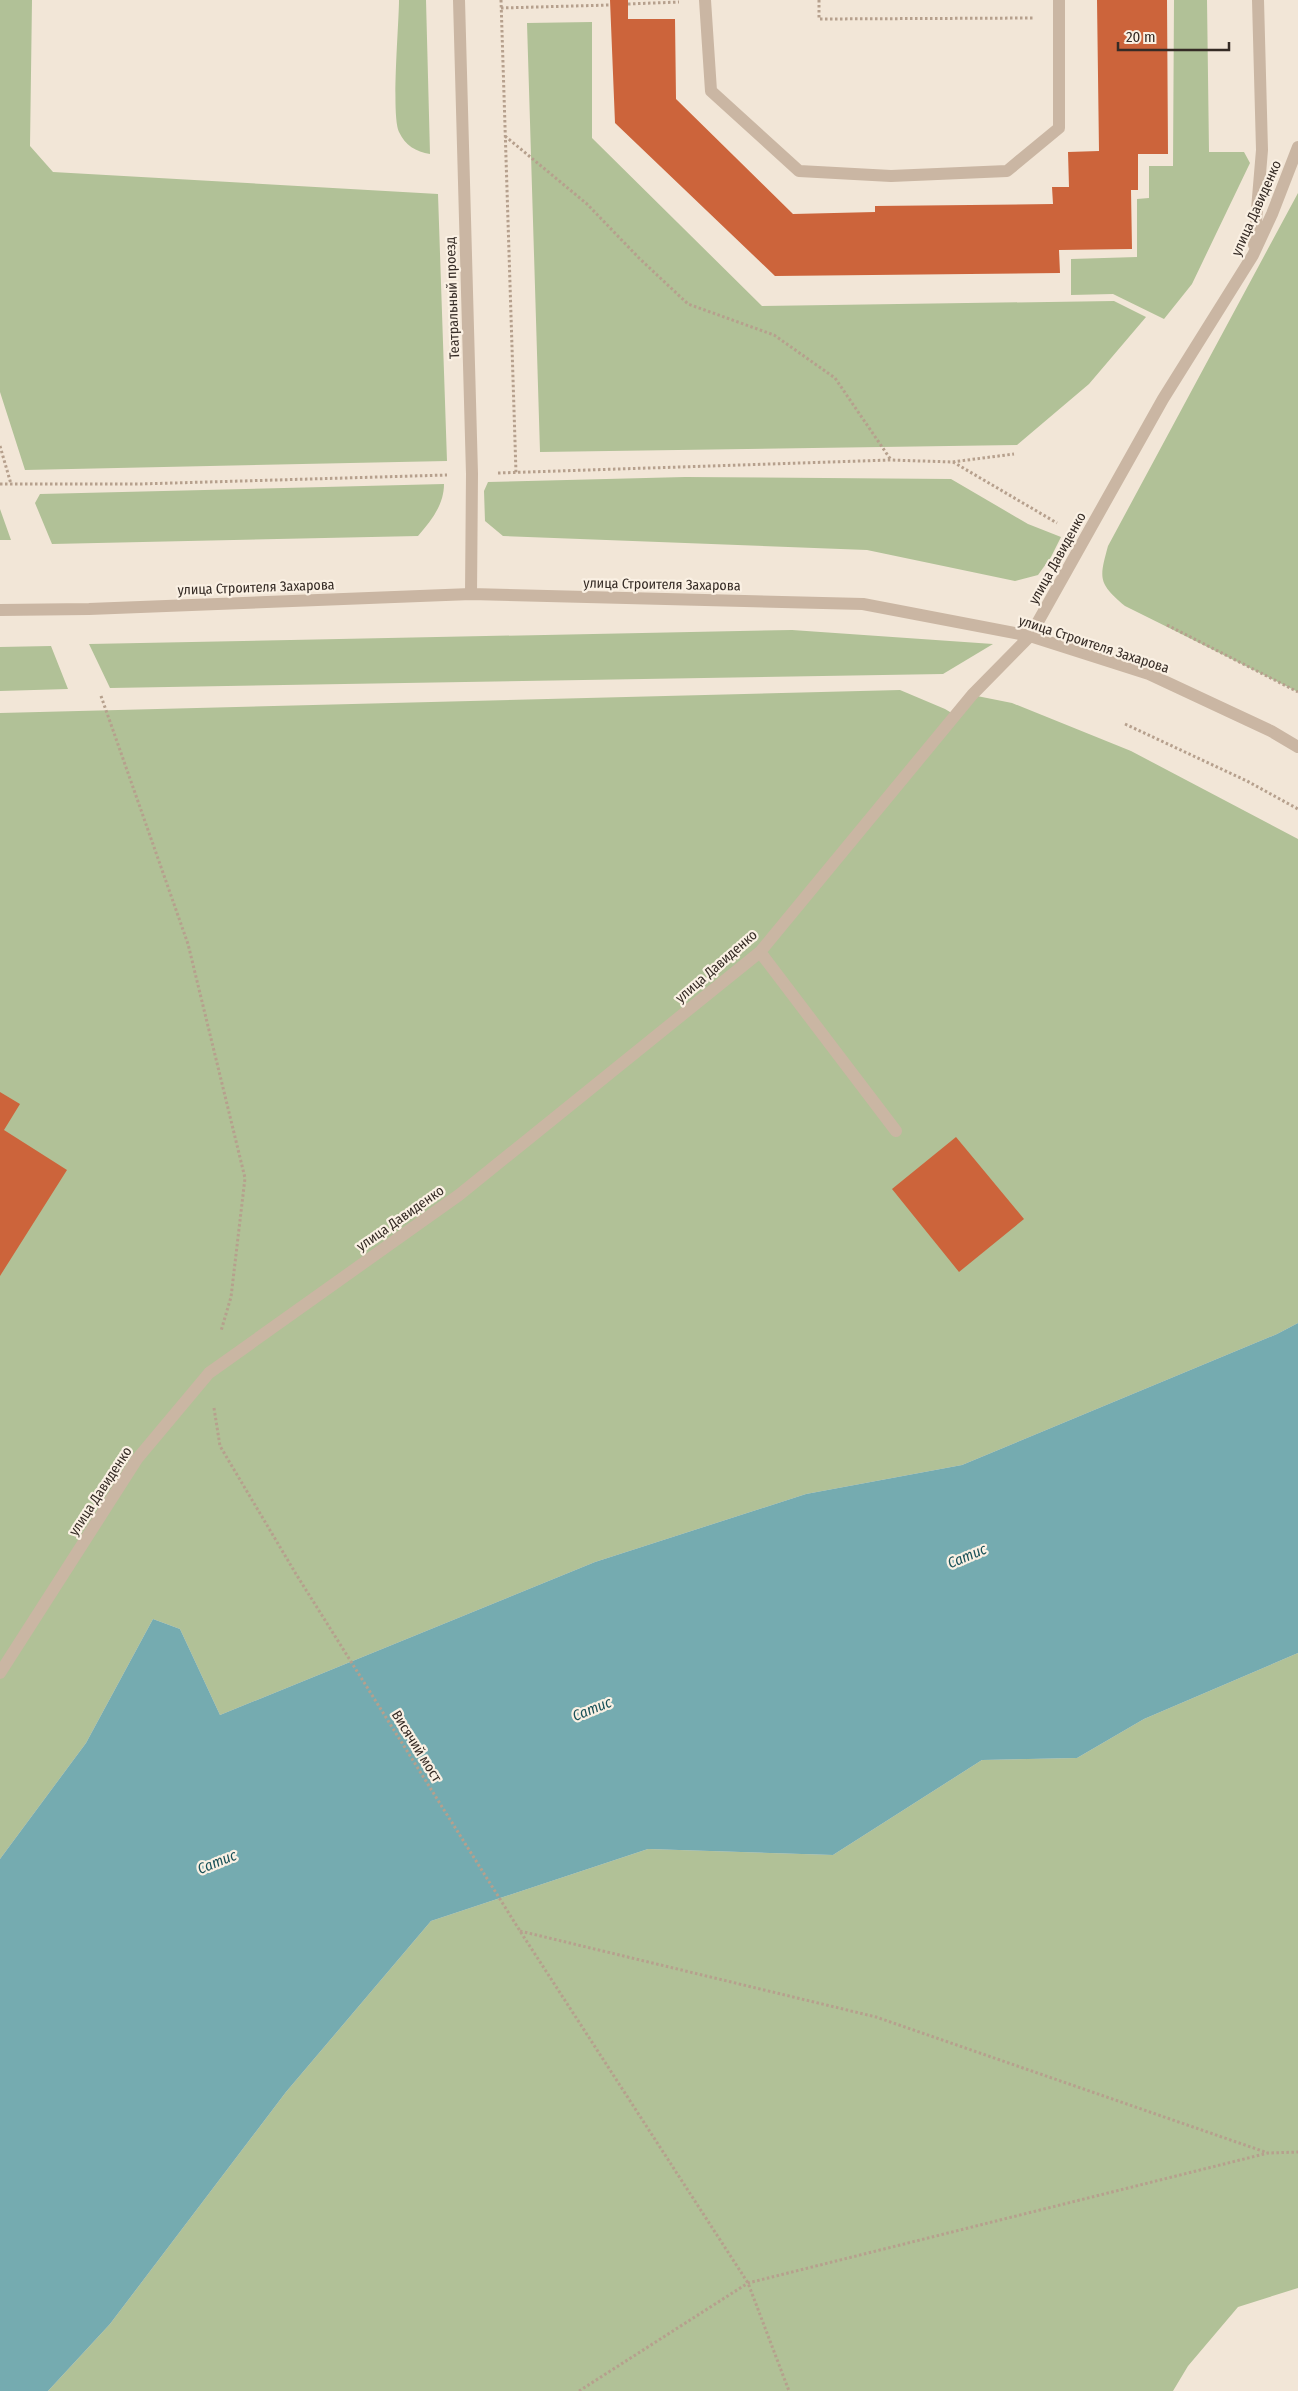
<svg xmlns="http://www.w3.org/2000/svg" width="1298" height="2391" viewBox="0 0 1298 2391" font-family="'Fira Sans Condensed',sans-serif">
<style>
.green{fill:#b1c197}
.water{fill:#75abb0}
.building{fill:#cc643b}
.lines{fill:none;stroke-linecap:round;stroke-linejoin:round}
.path{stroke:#b6a08d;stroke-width:3;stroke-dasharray:2.5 2.5;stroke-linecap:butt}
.minor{stroke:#cab6a3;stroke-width:12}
.labels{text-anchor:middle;stroke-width:4.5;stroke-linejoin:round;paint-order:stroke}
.street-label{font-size:14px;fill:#352b25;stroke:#faf0e3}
.water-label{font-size:15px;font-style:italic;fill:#195158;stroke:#faf0e3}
</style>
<rect width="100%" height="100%" fill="#f2e6d7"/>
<path class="green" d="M0,0h32l-2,146 23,26 385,22 9,267 -422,9 -25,-78z
M399,0h27l4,154c-14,-2 -25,-9 -31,-22 -8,-17 0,-107 0,-132z
M1174,0h33l2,152h35l6,11 -58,121 -28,35 -51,-25 -42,1v-36l66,-2v-58l12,-1v-32h24z
M592,22v116l170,168 352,-5 32,16 -57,67 -72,61 -477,7 -13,-429z
M1298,193v499l-173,-86c-27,-23 -26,-27 -17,-60z
M685,477l266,2 77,45 33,13 -10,20 -13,18 -23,6 -148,-31 -364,-14 -18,-15 -1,-30 4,-9z
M444,484c0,21 -13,37 -26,52l-366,8 -17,-41 5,-9z
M0,509l11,31h-11z
M792,630l201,14 -50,30 -833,14 -21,-44z
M51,646l17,43 -68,2v-44z
M900,690l45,19 10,6 17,-20 40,8 119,48 167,88v484l-21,11 -315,131 -156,29 -211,68 -375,153 -40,-86 -27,-10 -67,124 -86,116v-1146z
M1298,1653v635l-60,19 -50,59 -15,25h-1125l62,-67 176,-232 145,-171 217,-72 185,6 149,-95 95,-2 67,-39z"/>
<path class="water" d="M1298,1323v330l-154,66 -67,39 -95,2 -149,95 -185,-6 -217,72 -145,171 -176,232 -62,67h-48v-532l86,-116 67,-124 27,10 40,86 375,-153 211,-68 156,-29 315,-131z"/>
<path class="building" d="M610,0h18v19h47l1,80 117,115 82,-2v-6l178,-2 -1,-17h17l-1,-35 31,-1 -2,-151h70l1,154h-30v36h-7l1,59 -73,1 1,23 -285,3 -160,-153z
M0,1092l20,12 -16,26 63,40 -67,106z
M956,1137l68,82 -65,53 -67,-83z"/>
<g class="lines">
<path class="path" d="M501,0l15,473
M819,0v19l215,-1
M628,4l51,-2
M501,8l109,-3
M505,136l82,68 52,54 49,46 86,31 61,43 56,82
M0,446l11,38
M953,462l104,61
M498,473l393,-13 61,2 62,-8
M0,484h139l308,-9
M1167,625l131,67
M101,696l87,248 57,234 -14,119 -10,34
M1125,724l122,57 51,28
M214,1408l6,38 76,128 224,357 228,352 41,108
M520,1931l356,86 392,136
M579,2391l169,-108 520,-130 30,-1"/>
<path class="minor" d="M459,0l13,474 -1,120
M705,0l6,91 88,80 92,5 116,-5 52,-43v-128
M1254,245l8,-95 -4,-150
M0,610l89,-1 382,-15 392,10 167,32 119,38 122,57 27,16
M760,952l136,179
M0,1673l137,-214 72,-86 250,-178 301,-243 212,-257 58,-59 133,-237 90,-144 19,-41 26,-67"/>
</g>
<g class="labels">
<g class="street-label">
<text transform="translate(1256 208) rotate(-66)" y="5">улица Давиденко</text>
<text transform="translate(452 298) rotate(-92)" y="5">Театральный проезд</text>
<text transform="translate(1057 558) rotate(-61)" y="5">улица Давиденко</text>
<text transform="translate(662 584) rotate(1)" y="5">улица Строителя Захарова</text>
<text transform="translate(256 587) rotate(-2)" y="5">улица Строителя Захарова</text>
<text transform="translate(1094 644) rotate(18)" y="5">улица Строителя Захарова</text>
<text transform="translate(716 966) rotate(-41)" y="5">улица Давиденко</text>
<text transform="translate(400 1218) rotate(-35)" y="5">улица Давиденко</text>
<text transform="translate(100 1491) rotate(-57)" y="5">улица Давиденко</text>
<text transform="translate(417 1746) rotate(58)" y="5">Висячий мост</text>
</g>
<g class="water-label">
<text transform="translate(967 1556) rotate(-23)" y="5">Сатис</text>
<text transform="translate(592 1709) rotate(-22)" y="5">Сатис</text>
<text transform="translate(217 1862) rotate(-22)" y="5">Сатис</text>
</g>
</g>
<path d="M1118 42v8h111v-8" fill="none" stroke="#352b25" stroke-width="2.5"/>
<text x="1126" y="42" font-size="15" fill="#352b25" stroke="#faf0e3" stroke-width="4" paint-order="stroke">20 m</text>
</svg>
